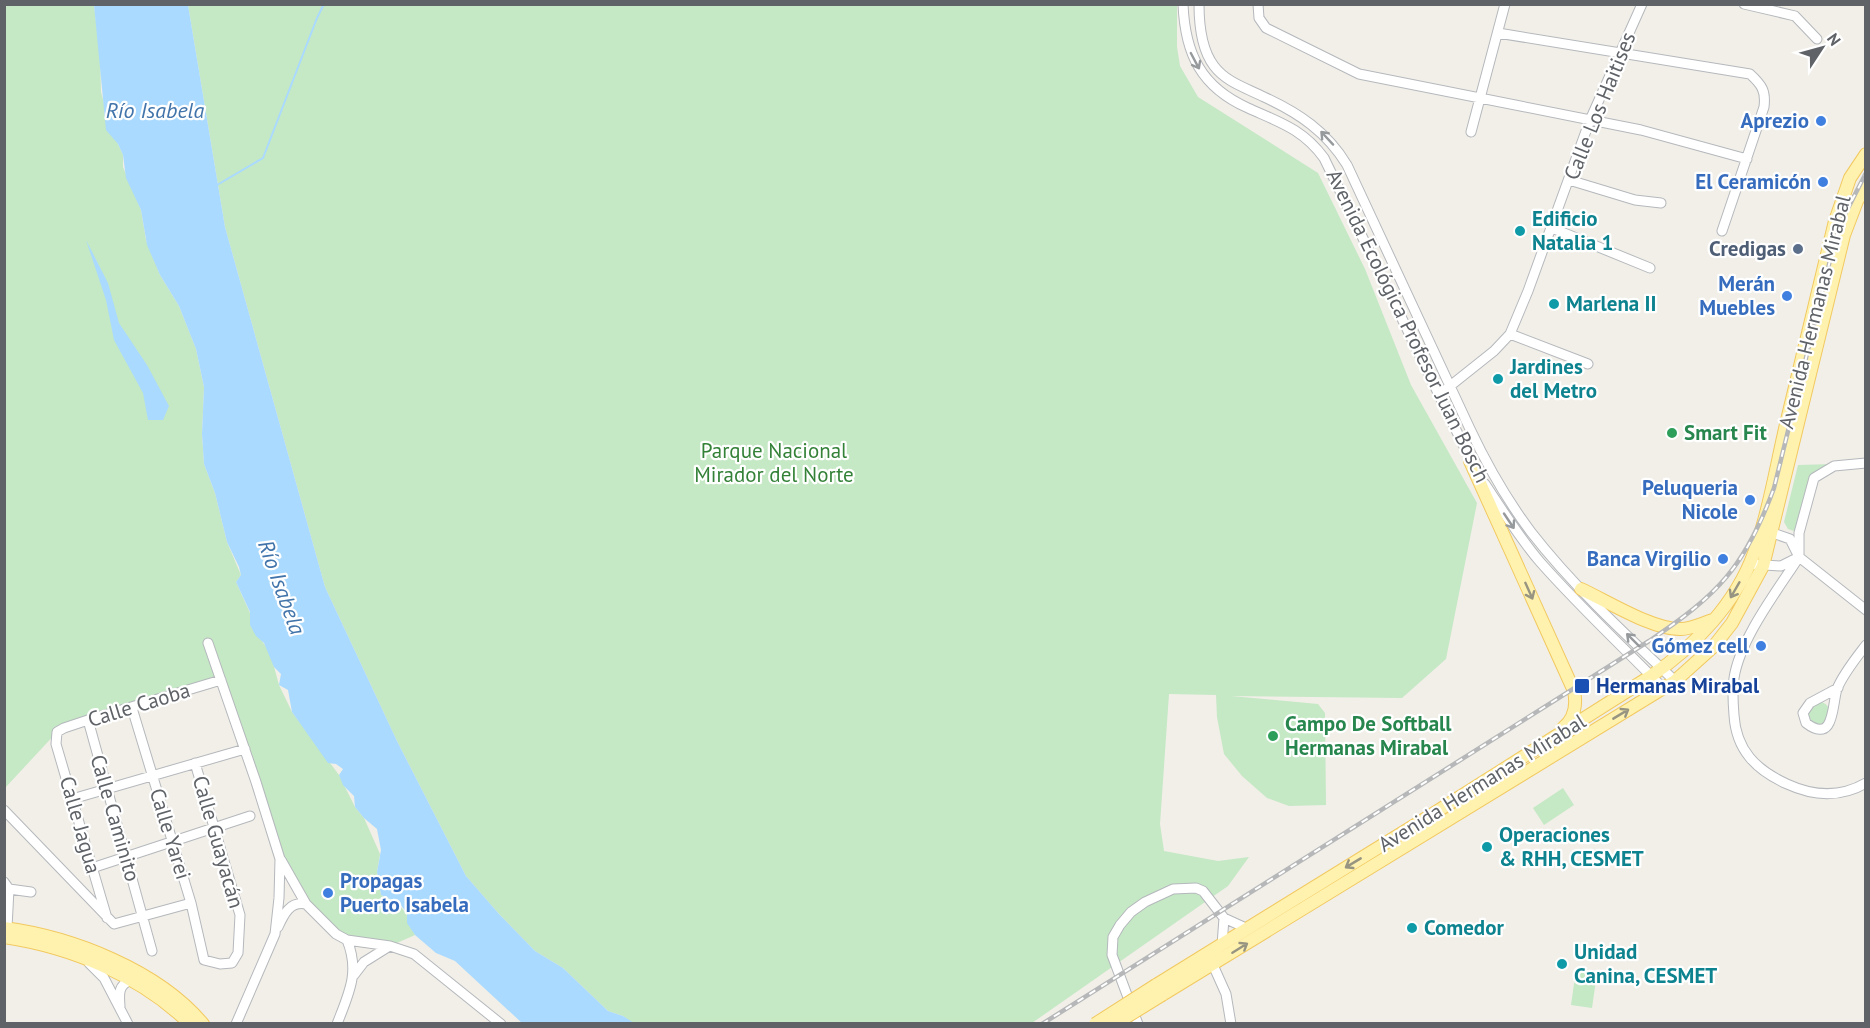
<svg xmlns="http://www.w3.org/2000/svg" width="1870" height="1028" viewBox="0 0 1870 1028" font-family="'PT Sans',sans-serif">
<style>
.green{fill:#c5e8c5}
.water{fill:#aadaff}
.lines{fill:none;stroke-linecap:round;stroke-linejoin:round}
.stream{stroke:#aadaff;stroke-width:2}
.minor-casing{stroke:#b5b8bc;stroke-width:11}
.major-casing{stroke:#f2c960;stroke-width:14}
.minor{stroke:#fff;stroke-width:9}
.major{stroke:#fff2af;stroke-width:12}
.rail-casing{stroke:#b6b7b8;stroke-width:4.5}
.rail{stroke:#fff;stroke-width:2;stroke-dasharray:7;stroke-linecap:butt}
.major-bridge-casing{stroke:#f2c960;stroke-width:14;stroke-linecap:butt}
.major-bridge{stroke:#fff2af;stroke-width:12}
.oneway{stroke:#979a9d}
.oneway2{stroke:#979581}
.shop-dot{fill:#3f7fe0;stroke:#fff;stroke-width:2}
.culture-dot{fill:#0f9aa8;stroke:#fff;stroke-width:2}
.service-dot{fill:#5c6f8a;stroke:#fff;stroke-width:2}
.leisure-dot{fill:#2e9e5b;stroke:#fff;stroke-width:2}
.transit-dot{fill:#1a4fb4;stroke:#fff;stroke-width:2}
.labels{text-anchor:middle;stroke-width:4.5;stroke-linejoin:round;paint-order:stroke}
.street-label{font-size:21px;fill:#5f6368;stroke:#fff}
.shop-label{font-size:21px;font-weight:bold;fill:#366cbe;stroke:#fff;text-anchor:end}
.culture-label{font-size:21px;font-weight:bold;fill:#0d838f;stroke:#fff;text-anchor:start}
.service-label{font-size:21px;font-weight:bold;fill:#4e5e75;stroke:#fff;text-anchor:end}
.leisure-label{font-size:21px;font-weight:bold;fill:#27864d;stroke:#fff;text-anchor:start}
.park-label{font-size:21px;fill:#348238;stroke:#fff}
.transit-label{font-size:21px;font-weight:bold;fill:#164399;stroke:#fff;text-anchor:start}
.water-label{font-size:22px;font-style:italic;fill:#4174aa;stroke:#fff}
</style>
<rect width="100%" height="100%" fill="#f1efe8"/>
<path class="green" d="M5,5h89l6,50 1,37 4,15 -1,7 19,41v12l18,43 5,30 14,35 19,31 17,43 8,38 -2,47 2,30 11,29 12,49 14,33 -5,7 14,31v12l20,27 9,33 13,27 47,63 16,32 9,11 16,36 -3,18 4,23c24,11 25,16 34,40l-25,11 -43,-6 -41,-36 -26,-45 -59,-179 -164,52 -52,56z
M188,5h989v42l3,19 18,31 120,76 47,96 46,116 66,118 -31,156 -44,39 -171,-2 87,8 7,9 1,92 -37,1 -22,-8 -25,-22 -18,-22 -7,-37 -1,-22 -47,-1 -9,130 4,27 54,10 31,-4 -21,29 -196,137 -398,1 -11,-8 -15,-5 -45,-43 -28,-17 -36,-37 -33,-38 -69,-135 -72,-154 -100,-360z
M1833,464l-11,5 -24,61 -4,1 -6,-2 -4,-7 14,-57z
M1808 713a11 11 0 1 1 22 0a11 11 0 1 1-22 0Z
M1563,788l11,17 -30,20 -11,-17z
M1576,970l21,3 -5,35 -21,-3z"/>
<path class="water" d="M94,5h94l37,222 100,360 72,154 69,135 33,38 36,37 28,17 45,43 15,5 11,7h-112l-67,-62 -19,-8 -21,-18 -8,-12v-10l-8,-10 -18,-8 -4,-23 4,-22 -4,-21 -13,-11 -9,-11 -1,-11 -11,-11 -4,-10 4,-6 -7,-5 -8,-1 -36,-51 -4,-22 -9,-5 2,-11 -7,-7 -10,-24 -8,-7 -6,-11v-13l-14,-30 5,-7 -2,-8 -12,-25 -12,-49 -11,-29 -2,-30 2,-47 -8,-38 -17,-43 -19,-31 -13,-30 -6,-35 -15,-32 -3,-23 -5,-11 -12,-14z
M86,240l22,43 11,40 28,42 22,41 -6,14h-15l-5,-27 -29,-53 -8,-40z"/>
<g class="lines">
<path class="stream" d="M217,185l46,-27 54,-140 7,-14"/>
<g class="minor-casing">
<path id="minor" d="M1183,4c2,50 18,83 65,104 31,14 55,21 76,50l149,307
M1199,4c0,21 2,45 15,62 12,16 32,22 50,31 35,16 63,35 83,68l123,264c17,36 37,71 61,103 42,54 94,102 144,149
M1258,4l1,14 7,10 93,46 282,56 106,29
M1744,4l51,12 22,23
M1498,33l252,41c12,11 16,17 14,33l-42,124
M1471,132l34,-128
M1569,180l66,20 26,3
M1552,228l98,40
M1510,334l78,30
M1445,390l49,-39 16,-17 18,-43 62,-171 52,-116
M1485,484c18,27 35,55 56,79 39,44 82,84 122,125
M1767,531l23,8 9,18 67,53
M1799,554v-21l15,-55 20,-12 32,-3
M1799,557c-22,34 -59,82 -65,121 -2,13 -1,25 0,37 2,35 22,55 53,69 26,12 53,14 79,-1
M1749,564l32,2 16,-8
M208,643l48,139 24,77 -1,39 -4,36 -39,90
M1838,688l-28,15 -7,10 3,10c29,22 26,-19 31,-34 6,-15 19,-31 29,-44
M132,708l59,195 13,57 16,4 12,-1 6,-10 2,-38 -45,-152
M88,720l64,231
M72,799l173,-50
M4,810l110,114 77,-21
M281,860l25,44 30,30 11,6 43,6 24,8 87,70
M92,868l158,-52
M4,882l5,7 -2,39
M9,889l22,3
M107,918l-51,-174 1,-12 7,-4 24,-8 133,-40
M278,927c6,-13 12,-26 28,-23
M1222,945l2,-27
M89,963l15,15 24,46
M1213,965l13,29 5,30
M354,975l10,-13 24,-15
M120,1006c-1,-12 -2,-21 11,-26
M337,1024c12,-31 23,-52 10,-84
M1138,1024l-26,-69 1,-18 7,-12 11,-13 14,-10 28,-13 23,-1 7,3 21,27 24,11"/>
</g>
<g class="major-casing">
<path id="major" d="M1470,461l104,230c3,14 0,28 -11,37
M1581,589c26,12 72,41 100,40 10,0 22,-6 32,-9
M4,928c68,9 154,42 199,96
M4,937c68,10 137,39 186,87
M1156,985l280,-173 215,-136c44,-30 85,-73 103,-123 16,-45 23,-92 34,-137 16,-65 31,-130 47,-195l15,-43 16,-24
M1162,995l513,-314 39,-35 18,-23 31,-57 81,-331 13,-34 9,-16"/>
</g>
<use href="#minor" class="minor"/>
<use href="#major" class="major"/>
<g class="rail-casing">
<path id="rail" d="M1042,1024l607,-383c69,-46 96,-74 125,-153l60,-244 8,-24 24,-47"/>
</g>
<use href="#rail" class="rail"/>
<g class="major-bridge-casing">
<path id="major-bridge" d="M1095,1024l61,-39
M1115,1024l47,-29"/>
</g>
<use href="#major-bridge" class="major-bridge"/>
</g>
<defs><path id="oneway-shaft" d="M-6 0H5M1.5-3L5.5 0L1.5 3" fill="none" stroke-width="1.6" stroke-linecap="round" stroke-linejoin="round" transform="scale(1.5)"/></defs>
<g class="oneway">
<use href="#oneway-shaft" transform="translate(1195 61) rotate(62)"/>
<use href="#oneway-shaft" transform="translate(1327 138) rotate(-133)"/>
<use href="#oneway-shaft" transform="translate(1509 521) rotate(56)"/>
<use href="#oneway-shaft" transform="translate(1633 640) rotate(-135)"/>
</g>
<g class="oneway2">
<use href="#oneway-shaft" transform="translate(1735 590) rotate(120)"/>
<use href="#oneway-shaft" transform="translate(1529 591) rotate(66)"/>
<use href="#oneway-shaft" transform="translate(1621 714) rotate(-31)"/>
<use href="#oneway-shaft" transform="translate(1353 863) rotate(149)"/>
<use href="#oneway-shaft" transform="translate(1240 948) rotate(-32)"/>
</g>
<g class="shop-dot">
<circle cx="1821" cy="121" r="6"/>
<circle cx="1823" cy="182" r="6"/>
<circle cx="1787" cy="296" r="6"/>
<circle cx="1750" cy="500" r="6"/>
<circle cx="1723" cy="559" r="6"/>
<circle cx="1761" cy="646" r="6"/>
<circle cx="328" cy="893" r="6"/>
</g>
<g class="culture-dot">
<circle cx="1520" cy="231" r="6"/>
<circle cx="1554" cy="304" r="6"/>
<circle cx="1498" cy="379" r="6"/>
<circle cx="1487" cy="847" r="6"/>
<circle cx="1412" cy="928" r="6"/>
<circle cx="1562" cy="964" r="6"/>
</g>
<circle class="service-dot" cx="1798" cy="249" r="6"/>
<g class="leisure-dot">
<circle cx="1672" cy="433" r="6"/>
<circle cx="1273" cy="736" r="6"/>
</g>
<rect class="transit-dot" x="1574" y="678" width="16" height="16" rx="3"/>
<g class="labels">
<g class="street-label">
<text transform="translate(1600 106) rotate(-68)" y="7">Calle Los Haitises</text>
<text transform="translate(1815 312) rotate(-76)" y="7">Avenida Hermanas Mirabal</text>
<text transform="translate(1408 326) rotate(64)" y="7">Avenida Ecológica Profesor Juan Bosch</text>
<text transform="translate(139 705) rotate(-17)" y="7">Calle Caoba</text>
<text transform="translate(1482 783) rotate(-32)" y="7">Avenida Hermanas Mirabal</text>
<text transform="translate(115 818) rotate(74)" y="7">Calle Caminito</text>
<text transform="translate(80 825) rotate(74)" y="7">Calle Jagua</text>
<text transform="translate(170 834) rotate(73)" y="7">Calle Yarei</text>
<text transform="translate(218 842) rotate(74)" y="7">Calle Guayacán</text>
</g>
<g class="shop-label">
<text x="1809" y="128">Aprezio</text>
<text x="1811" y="189">El Ceramicón</text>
<text x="1775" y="291">Merán<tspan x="1775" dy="24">Muebles</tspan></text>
<text x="1738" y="495">Peluqueria<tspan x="1738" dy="24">Nicole</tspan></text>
<text x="1711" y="566">Banca Virgilio</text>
<text x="1749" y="653">Gómez cell</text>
<text x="340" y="888" text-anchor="start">Propagas<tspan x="340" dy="24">Puerto Isabela</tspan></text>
</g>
<g class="culture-label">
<text x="1532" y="226">Edificio<tspan x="1532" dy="24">Natalia 1</tspan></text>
<text x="1566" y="311">Marlena II</text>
<text x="1510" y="374">Jardines<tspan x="1510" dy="24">del Metro</tspan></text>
<text x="1499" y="842">Operaciones<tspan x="1499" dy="24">&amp; RHH, CESMET</tspan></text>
<text x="1424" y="935">Comedor</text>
<text x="1574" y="959">Unidad<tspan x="1574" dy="24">Canina, CESMET</tspan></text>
</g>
<g class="service-label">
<text x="1786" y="256">Credigas</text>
</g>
<g class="leisure-label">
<text x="1684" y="440">Smart Fit</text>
<text x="1285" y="731">Campo De Softball<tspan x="1285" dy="24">Hermanas Mirabal</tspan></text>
</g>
<g class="park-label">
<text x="774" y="458">Parque Nacional<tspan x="774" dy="24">Mirador del Norte</tspan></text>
</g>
<g class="transit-label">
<text x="1596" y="693">Hermanas Mirabal</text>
</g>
<g class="water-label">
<text x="155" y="118">Río Isabela</text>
<text transform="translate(282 587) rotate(70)" y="8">Río Isabela</text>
</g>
</g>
<rect width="1870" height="1028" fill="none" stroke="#5f6368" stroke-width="12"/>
<g transform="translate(1822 48) rotate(54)" stroke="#ffffff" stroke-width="4.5" paint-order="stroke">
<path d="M0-4.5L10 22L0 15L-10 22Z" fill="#5f6368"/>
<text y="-9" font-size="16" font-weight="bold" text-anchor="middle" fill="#5f6368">N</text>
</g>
</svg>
